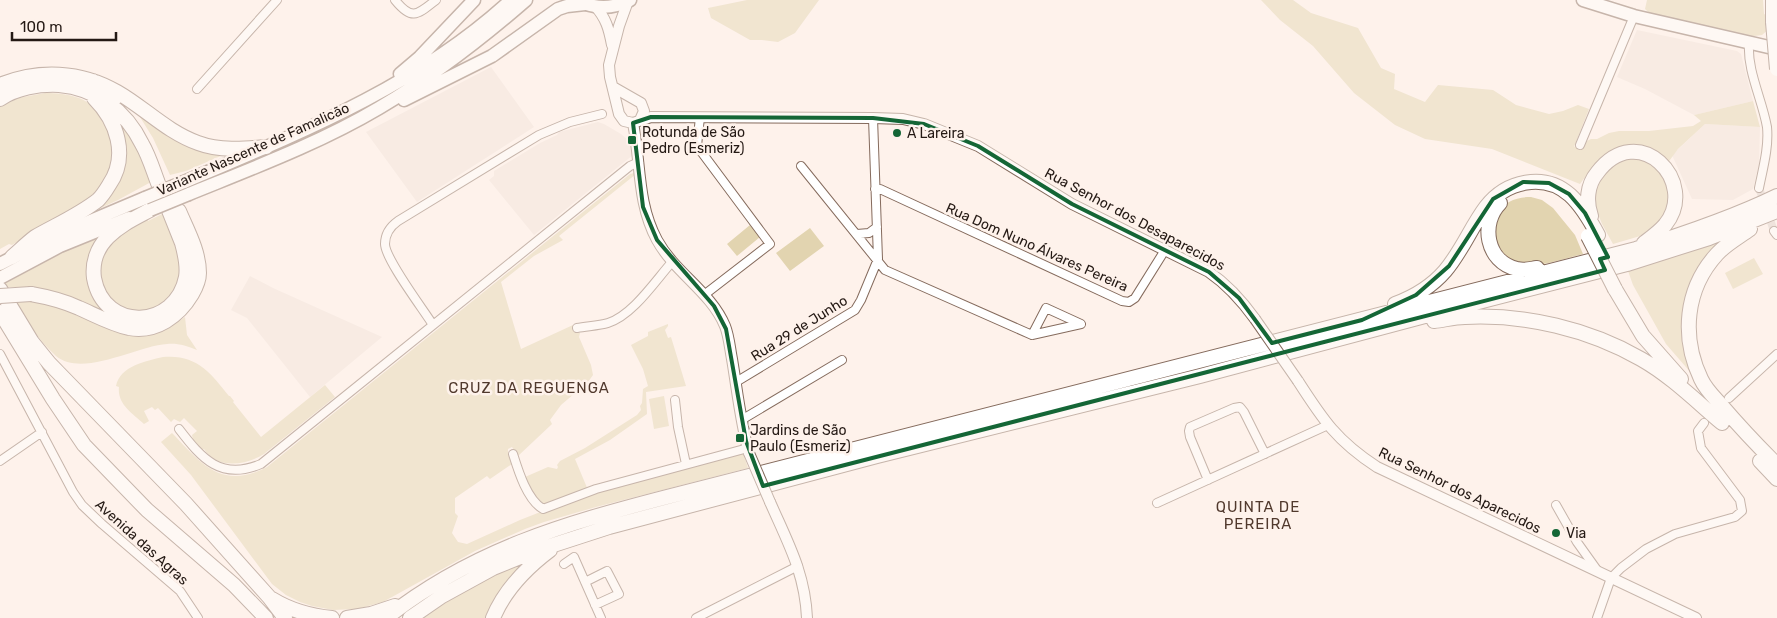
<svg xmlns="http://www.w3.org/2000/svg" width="1777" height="618" viewBox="0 0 1777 618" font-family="Rubik,sans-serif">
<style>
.built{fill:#f1e2da}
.green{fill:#e2d4b0}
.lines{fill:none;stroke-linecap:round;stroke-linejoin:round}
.minor-tunnel{stroke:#ddd1cb;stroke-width:8;stroke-dasharray:8 4;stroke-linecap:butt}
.minor-casing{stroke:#856b5d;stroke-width:10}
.tertiary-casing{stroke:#856b5d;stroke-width:12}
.primary-casing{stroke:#856b5d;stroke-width:15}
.trunk-casing{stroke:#856b5d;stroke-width:15}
.motorway-casing{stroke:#856b5d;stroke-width:16}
.minor{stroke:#fff;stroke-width:8}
.tertiary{stroke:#fff;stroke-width:10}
.primary{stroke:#fff;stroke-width:12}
.trunk{stroke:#fff;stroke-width:12}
.motorway{stroke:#fff;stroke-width:14}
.tertiary-bridge-casing{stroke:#856b5d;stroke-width:12;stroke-linecap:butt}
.trunk-bridge-casing{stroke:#856b5d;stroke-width:15;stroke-linecap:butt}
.motorway-bridge-casing{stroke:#856b5d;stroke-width:16;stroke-linecap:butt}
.tertiary-bridge{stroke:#fff;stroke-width:10}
.trunk-bridge{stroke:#fff;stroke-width:12}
.motorway-bridge{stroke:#fff;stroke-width:14}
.marked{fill:none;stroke:#146636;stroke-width:4;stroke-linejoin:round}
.poi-dot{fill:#146636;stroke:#fef2eb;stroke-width:2}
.labels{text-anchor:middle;stroke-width:5;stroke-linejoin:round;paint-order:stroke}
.poi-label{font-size:14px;fill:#241914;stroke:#fef2eb;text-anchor:start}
.street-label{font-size:14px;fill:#241914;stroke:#fef2eb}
.neighbourhood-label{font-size:15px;letter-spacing:1px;fill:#51392d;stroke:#fef2eb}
</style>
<rect width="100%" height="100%" fill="#fef2eb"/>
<path class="built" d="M1637,30l100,21 4,3 12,47 -59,14 -49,-26 -28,-12z
M491,67l43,60 -117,75 -51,-70z
M598,122l6,2 17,10 7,6 4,4 1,11 -99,80 -45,-55 5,-4v-5l46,-28 17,-8 2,-3z
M1705,124l55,3 -1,37 -6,25 -20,11 -41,-1 -20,-44z
M250,276l23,12 109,49 -72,60 -63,-79 -16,-8z"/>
<path class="green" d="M747,0h72l-24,33 -17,9 -16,-2h-12l-39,-22 -3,-10z
M1261,0h32l18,13 47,15 23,40 14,6 -1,15 31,13 13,-17 55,5 23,15 33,9 14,-3 15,-6 11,4 -15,38 17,-8h6l12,-6 10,-2h30l44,-5 8,-5 -7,-6 59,-14 7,26 -55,-3 -27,25 -11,15 -22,-14c-36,6 -42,3 -65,34l-88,-35 -67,-10 -30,-14 -41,-32 -41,-47 -33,-26z
M1647,0h116l1,14 2,1 3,14 -7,6 -15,2 -93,-20 -9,-8z
M45,93c11,0 23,1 34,5 39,16 44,69 15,96 -20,19 -58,37 -82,51l-3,-1 -9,5v-142l18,-9z
M114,112l20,30 17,40 -33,18 -54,25 53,-44z
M140,117l4,1c26,19 44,33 77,35l2,2 -37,16 -16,4 -17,-37z
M1633,157l13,2 17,14 7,24 -7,23 -16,14 -34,10 -11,-20 -6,-15 -2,-14 6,-19 9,-10z
M634,173l2,1 -77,62 4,4 -29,16 -33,26 20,67 52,-24 3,7 4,1 -1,4 12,28 2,10 -5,7 -27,23 -11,15 2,4 -34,32 -6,-9 -4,2v5l4,10 -22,15 -3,-3 -32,22v15l3,3 -6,17 6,9 9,2 53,-24 56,-22 167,-46 5,16 -152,39 -52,15 -19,7 -50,22 -92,51 -26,7 -24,1 -21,-4 -12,-4 -14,-7 -14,-11 -81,-109 -30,-33 11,-9c29,30 49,58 95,34l363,-293z
M1531,197l11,3 11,8 22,27 8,19c-17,4 -44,14 -61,11 -28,-5 -38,-47 -13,-63 7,-4 14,-5 22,-5z
M164,213c9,19 19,41 17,62 -7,48 -81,48 -81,-2 0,-10 2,-21 9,-28 10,-12 24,-18 38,-26l1,2z
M750,225l10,12 -23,19 -10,-12z
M810,228l14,18 -34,25 -14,-18z
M110,230l-19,23 19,62 -48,-19 -36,-9h-22l-2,-4 28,-17z
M1724,240c-43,38 -55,91 -26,141l-32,-37 -33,-59 -5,-14z
M1754,258l9,16 -30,15 -8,-16z
M34,300l124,32 11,-4 16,-11 2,18 10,15c-10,-4 -19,-7 -30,-6 -31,2 -84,34 -111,12 -17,-15 -30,-36 -42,-55z
M668,324v2l-3,4 3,8 3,-1 15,49 -40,6 1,22 -37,26 -35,19 13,31 -46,15 -11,-14 -6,-14 23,-10 9,2 1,-2 -1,-2 3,-4 25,-13 52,-33 4,-5 -1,-4 2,-3 1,-14 5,-3 -5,-17 -12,-24 17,-9v-4z
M163,357c33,-3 47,15 66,39h1l4,5 -1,1 28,35 64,-52 10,12 -71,57c-18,11 -47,16 -60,-5l-2,1 -9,-10 -1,-5 5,-4 -13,-13 -4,4 -6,-3 -3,3 -13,-14 -3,2 -3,-3 -8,4 5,10 -5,3c-12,-11 -27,-20 -25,-37l-3,-1c4,-20 30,-25 47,-29z
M664,396l5,30 -15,3 -5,-30z
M526,561l-39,57h-67l57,-34z"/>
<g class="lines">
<path class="minor-tunnel" d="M1759,188l15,43"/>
<g class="minor-casing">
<path id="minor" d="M395,0c17,21 22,15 41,0
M1749,43c-2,28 13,56 18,84 2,20 -4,41 -8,61
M197,89l80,-89
M700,117l-3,29 73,98 -66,51
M1580,145l54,-129
M801,166l84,104 147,65 49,-11 -35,-16 -14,27
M875,189h5l13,6 229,106 7,1 6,-4 30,-48
M1774,231l3,4
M857,234l12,-1 8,-6
M433,325c-10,-16 -48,-66 -48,-81 0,-10 6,-18 13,-23l141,-86 31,-13 32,-8
M577,328c10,-2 21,-2 31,-5 25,-8 47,-42 64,-61
M0,354l73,138 9,13 20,19 78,67 18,27
M736,382l119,-72 6,-10 17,-41 -5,-141
M1729,398l48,-44
M675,400l3,27 8,37
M743,419l99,-59
M179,429c23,30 42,52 82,35l369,-298 9,-4
M513,454c5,16 14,46 30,55l53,-20 152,-41
M0,461l42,-29
M1208,480l-18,-43 -1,-6 1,-4 44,-19 6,-1 4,5 21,42
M1157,503l171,-78
M1556,505l21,37 20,28
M564,564l10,-7 27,61
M585,582l22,-11 12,23 -24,11
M696,618l102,-52
M1597,618l14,-40 10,-10 25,-19 29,-15 60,-17 7,-6 -2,-11 -39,-52 -3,-17 6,-8"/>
</g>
<g class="tertiary-casing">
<path id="tertiary" d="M628,1l-9,25 -10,39 1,12 9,37 5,7 9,2 18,-6 222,1 30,1 21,5 54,22 94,58 137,68c19,13 33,29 46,47
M595,6c11,12 14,23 17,39
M613,87l28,16 3,8 -4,9
M633,123c8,40 4,80 24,117 18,33 54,52 68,86 4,10 5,23 7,33 5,30 9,66 17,94
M1298,381c25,39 39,60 79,86l319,151
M770,502c18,41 35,71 37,116"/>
</g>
<g class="primary-casing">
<path id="primary" d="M577,0c17,9 36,9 53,0
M1583,0l51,16 143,33"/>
</g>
<g class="trunk-casing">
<path id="trunk" d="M400,74l20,-17 54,-57
M404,100l88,-44 66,-47 9,-3 18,-2
M184,182c116,-49 234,-96 327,-182
M189,194c64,-26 131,-51 190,-86 53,-31 101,-68 147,-108
M0,264l55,-28 90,-38
M0,278l60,-32 69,-28"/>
</g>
<g class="motorway-casing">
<path id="motorway" d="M1773,0v22
M93,81l22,17
M0,85c38,-16 81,-14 117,7 28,16 50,40 81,51 21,8 46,6 68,4
M0,99c16,-11 39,-15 59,-14 37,3 67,26 83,59 7,12 11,26 16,39 8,20 16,40 24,60 3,11 6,23 4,34 -10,52 -82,56 -92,1 -2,-15 3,-30 14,-41 12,-12 27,-19 42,-27
M1500,203c-20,20 -14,59 17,66 7,2 13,0 20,-1
M1591,216c-5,-14 -4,-31 6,-43 41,-55 103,9 68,52 -6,7 -13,12 -21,18
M1750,229c-11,8 -24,15 -33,25 -32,35 -36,83 -16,125 5,11 14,19 21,27 18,21 36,40 55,59
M12,257c7,-6 15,-14 23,-20 21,-12 44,-22 63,-37 4,-4 8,-10 11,-15 20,-29 8,-64 -15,-87
M0,289l32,53 17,21 137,141 83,93 16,21
M1615,289l28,47 38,43
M31,294c17,3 33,7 48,14 16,7 32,16 50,20 27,5 50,-12 63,-34 4,-7 7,-13 7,-21 0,-22 -12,-43 -20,-62
M1395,304c19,-7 37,-18 50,-33 17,-20 26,-44 41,-64 20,-26 58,-35 84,-12 12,11 20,25 28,40
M0,312l53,87 31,46 63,65 87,75 32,33
M1434,321c10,-1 20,-4 31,-4 60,-3 124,12 176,42 30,17 55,42 81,64
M1760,461l17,18
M272,599c18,11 39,17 60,19
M347,618l24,-4 24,-8
M386,618c87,-68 177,-94 281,-121l969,-248c48,-15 96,-31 141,-53
M410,618l32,-22 51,-28 42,-17 74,-24 268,-71 323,-80 255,-68 172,-44 82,-26 68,-27
M493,618c12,-29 33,-50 57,-68"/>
</g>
<use href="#minor" class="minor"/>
<use href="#tertiary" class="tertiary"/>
<use href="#primary" class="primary"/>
<use href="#trunk" class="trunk"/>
<use href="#motorway" class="motorway"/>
<g class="tertiary-bridge-casing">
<path id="tertiary-bridge" d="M1255,319l43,62
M749,453l21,49"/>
</g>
<g class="trunk-bridge-casing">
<path id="trunk-bridge" d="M145,198l39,-16
M150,210l39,-16"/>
</g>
<g class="motorway-bridge-casing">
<path id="motorway-bridge" d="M1773,22l4,47
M1588,236l27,53
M0,296l31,-2"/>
</g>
<use href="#tertiary-bridge" class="tertiary-bridge"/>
<use href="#trunk-bridge" class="trunk-bridge"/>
<use href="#motorway-bridge" class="motorway-bridge"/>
</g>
<path d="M0 0H1777V618H0ZM651,117l222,1 51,6 54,22 94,58 137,68 30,26 33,45 90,-23 54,-25 33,-29 44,-67 30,-17 26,1 20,11 16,19 23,44 -8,2 5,11 -842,216 -17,-45 -20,-112 -12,-23 -57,-66 -14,-33 -10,-84z" fill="#fef2eb" fill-opacity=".55" fill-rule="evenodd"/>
<path class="marked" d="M651,117l222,1 51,6 54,22 94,58 137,68 30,26 33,45 90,-23 54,-25 33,-29 44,-67 30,-17 26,1 20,11 16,19 23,44 -8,2 5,11 -842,216 -17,-45 -20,-112 -12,-23 -57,-66 -14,-33 -10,-84z"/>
<g class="poi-dot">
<circle cx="897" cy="133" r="5"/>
<rect x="627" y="135" width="10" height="10" rx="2.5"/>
<rect x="735" y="433" width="10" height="10" rx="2.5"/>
<circle cx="1556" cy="533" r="5"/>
</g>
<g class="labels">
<g class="poi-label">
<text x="642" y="137">Rotunda de São<tspan x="642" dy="16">Pedro (Esmeriz)</tspan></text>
<text x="907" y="138">A Lareira</text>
<text x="750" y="435">Jardins de São<tspan x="750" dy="16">Paulo (Esmeriz)</tspan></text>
<text x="1566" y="538">Via</text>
</g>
<g class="street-label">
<text transform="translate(253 149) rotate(-24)" y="5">Variante Nascente de Famalicão</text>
<text transform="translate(1135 219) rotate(28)" y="5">Rua Senhor dos Desaparecidos</text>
<text transform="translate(1037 247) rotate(24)" y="5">Rua Dom Nuno Álvares Pereira</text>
<text transform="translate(799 328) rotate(-32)" y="5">Rua 29 de Junho</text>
<text transform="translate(1460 490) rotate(26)" y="5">Rua Senhor dos Aparecidos</text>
<text transform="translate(142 542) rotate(42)" y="5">Avenida das Agras</text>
</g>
<g class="neighbourhood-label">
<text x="529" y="393">CRUZ DA REGUENGA</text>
<text x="1258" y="512">QUINTA DE<tspan x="1258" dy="17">PEREIRA</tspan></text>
</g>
</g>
<path d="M12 32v8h104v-8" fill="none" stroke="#241914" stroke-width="2.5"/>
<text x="20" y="32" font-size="15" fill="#241914" stroke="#fef2eb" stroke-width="4" paint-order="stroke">100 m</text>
</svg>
